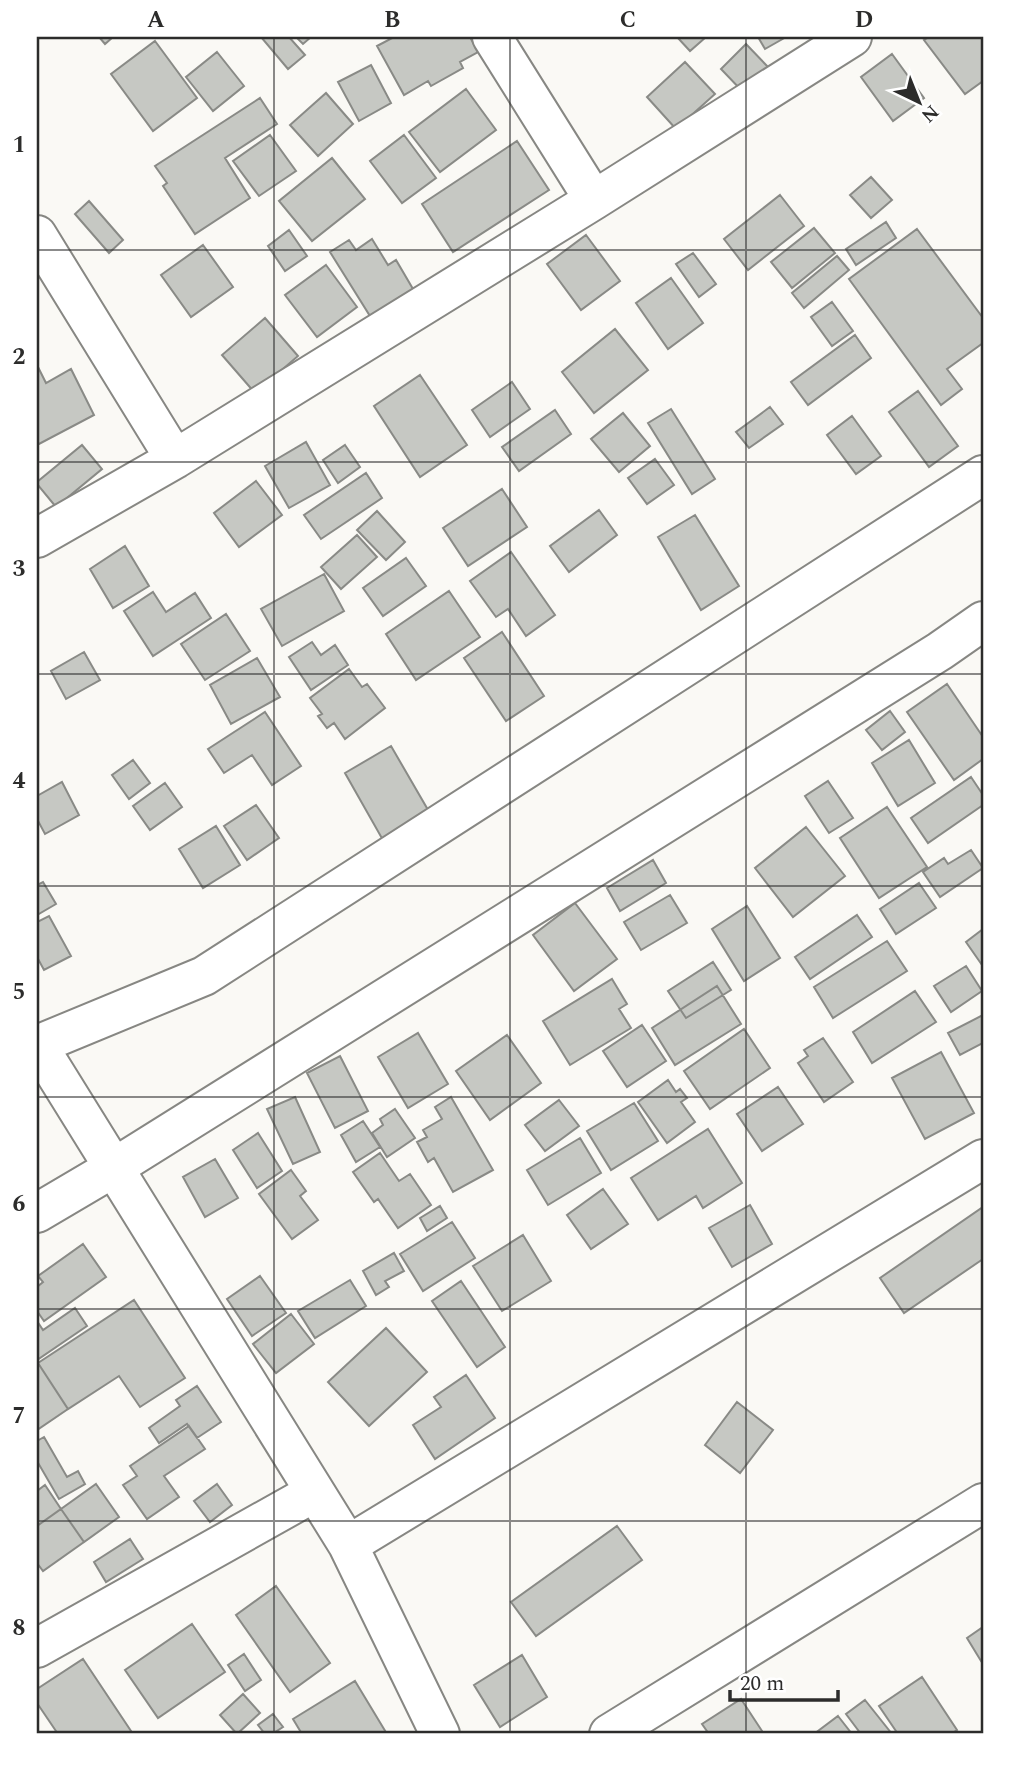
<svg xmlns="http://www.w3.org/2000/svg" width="1020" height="1771" viewBox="0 0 1020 1771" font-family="Spectral,serif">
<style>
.building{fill:#c6c8c3;stroke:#898a86;stroke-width:2}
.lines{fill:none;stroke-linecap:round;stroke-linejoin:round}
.minor-casing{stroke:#878783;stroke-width:42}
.minor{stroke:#fff;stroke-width:38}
.grid{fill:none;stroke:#2c2c2b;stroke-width:2;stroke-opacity:0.55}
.neatline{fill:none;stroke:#2c2c2b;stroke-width:2.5}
.grid-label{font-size:23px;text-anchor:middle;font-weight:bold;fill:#2c2c2b}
</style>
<rect width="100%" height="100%" fill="#faf9f5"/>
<path class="building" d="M99,37h14l-8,7z
M261,37h28l16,18 -17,14z
M296,37h15l-8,7z
M394,37h76l8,15 -18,10 3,6 -32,18 -3,-5 -24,14 -27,-49z
M677,37h29l-16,14z
M758,37h28l-21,12z
M929,37h54v44l-18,13 -41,-54z
M155,41l42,57 -44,33 -42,-57z
M746,44l23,24 -25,25 -23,-24z
M217,52l27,34 -31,25 -27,-34z
M892,54l32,44 -31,23 -32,-44z
M685,62l30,32 -39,35 -29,-32z
M371,65l20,38 -32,18 -21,-39z
M466,89l30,41 -56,42 -31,-40z
M326,93l27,31 -35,32 -28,-31z
M260,98l17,26 -52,34 25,40 -55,36 -32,-48 4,-3 -12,-17z
M270,135l26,36 -37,25 -26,-35z
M404,135l32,43 -34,25 -32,-42z
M517,141l32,49 -96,62 -31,-48z
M332,158l33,41 -53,42 -33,-40z
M871,177l21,23 -21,18 -21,-23z
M780,195l24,31 -56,44 -24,-31z
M89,201l34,39 -14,13 -34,-39z
M886,222l10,16 -40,27 -10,-16z
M814,228l21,25 -43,35 -21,-26z
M917,229l66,89v25l-36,26 15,20 -21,16 -92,-126z
M289,230l18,26 -22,15 -17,-25z
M586,235l34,46 -39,29 -34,-46z
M372,239l16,26 8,-5 17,29 -43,27 -40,-64 19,-12 7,10z
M203,245l30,42 -42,30 -30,-42z
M693,253l23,31 -17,13 -23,-33z
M837,256l12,14 -45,38 -12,-15z
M326,265l31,42 -40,30 -32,-42z
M671,278l32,45 -35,26 -32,-46z
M832,302l21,29 -21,15 -21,-29z
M265,318l33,38 -43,37 -33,-38z
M615,329l33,41 -54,43 -32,-41z
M855,335l16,23 -63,47 -17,-23z
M37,365l9,18 25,-14 23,46 -57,30z
M420,375l47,70 -47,32 -46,-71z
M512,382l18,27 -40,28 -18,-27z
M918,391l40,55 -29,21 -40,-55z
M770,407l13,17 -34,24 -13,-16z
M671,409l44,70 -23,15 -44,-71z
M555,410l16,24 -52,37 -17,-24z
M623,413l27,33 -31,26 -28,-33z
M852,416l29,40 -25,18 -29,-39z
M306,442l24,43 -41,23 -24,-42z
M82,445l20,24 -46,38 -19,-23v-2z
M345,445l15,22 -22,16 -15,-23z
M655,459l19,26 -27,19 -19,-26z
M366,473l16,25 -61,41 -17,-24z
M256,481l26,34 -43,32 -25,-34z
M502,489l25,38 -59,39 -25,-38z
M599,510l18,25 -48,37 -19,-26z
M377,511l28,31 -19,18 -29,-30z
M695,515l44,71 -38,24 -43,-73z
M357,535l20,22 -36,32 -20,-22z
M125,546l24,40 -36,22 -23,-39z
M511,552l44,63 -29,21 -18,-27 -12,8 -26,-36z
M406,558l20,28 -43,30 -20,-28z
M324,574l20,37 -62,35 -21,-37z
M449,591l31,46 -64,43 -30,-46z
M153,592l13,20 29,-19 16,25 -58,38 -29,-45z
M226,614l24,37 -45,29 -24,-36z
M502,632l42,64 -38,25 -42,-63z
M312,642l9,13 14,-10 13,20 -37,25 -22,-33z
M84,652l16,28 -34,19 -15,-28z
M257,658l23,39 -49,27 -21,-39z
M349,669l13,18 5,-3 18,24 -40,31 -11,-16 -7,5 -9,-12 4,-2 -12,-16z
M947,684l36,53v22l-29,21 -47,-68z
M890,711l15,21 -23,18 -16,-20z
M265,712l36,54 -29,19 -20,-30 -28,18 -16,-24z
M909,740l26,43 -37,23 -26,-43z
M391,746l44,76 -47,27 -43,-76z
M133,760l17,23 -21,16 -17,-24z
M971,777l12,18v10l-55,38 -17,-25z
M828,781l25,37 -24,15 -24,-37z
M62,782l17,33 -34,19 -8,-15v-23z
M165,783l17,24 -32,23 -17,-24z
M256,805l23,33 -32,22 -23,-34z
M887,807l40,60 -48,31 -39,-60z
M216,826l24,39 -37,23 -24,-39z
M806,827l39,49 -52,41 -38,-49z
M971,850l12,18 -43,29 -17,-25 21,-14 4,6z
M653,860l13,23 -46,28 -13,-23z
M43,882l13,22 -19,11v-30z
M919,883l17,25 -40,26 -16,-25z
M670,895l17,28 -46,27 -17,-28z
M575,903l42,56 -43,32 -41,-56z
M747,906l33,52 -36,23 -32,-52z
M857,915l15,22 -62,42 -15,-22z
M49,916l22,40 -27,14 -7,-13v-35z
M983,929v35l-1,1 -16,-23z
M887,941l20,30 -74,47 -19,-31z
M713,962l18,28 -45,28 -18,-27z
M966,966l16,25 -31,21 -17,-26z
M612,979l15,25 -8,5 12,19 -61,37 -27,-44z
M717,986l24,38 -66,41 -23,-37z
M915,991l21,31 -64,41 -19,-31z
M983,1015v28l-23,12 -12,-22z
M642,1025l24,36 -39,26 -24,-36z
M744,1029l26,39 -60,41 -26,-38z
M418,1033l30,51 -40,24 -30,-51z
M507,1035l34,48 -51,37 -34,-49z
M823,1038l30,44 -29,20 -26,-39 10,-7 -4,-6z
M941,1052l33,61 -49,26 -33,-61z
M340,1056l28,55 -33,17 -28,-55z
M668,1080l8,12 4,-3 7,9 -6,4 14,20 -28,21 -29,-41z
M778,1087l25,37 -41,27 -25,-37z
M295,1097l25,55 -27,12 -26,-55z
M451,1097l42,73 -40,22 -19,-34 -6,4 -11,-20 10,-5 -4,-7 19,-11 -7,-12z
M559,1100l20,26 -34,25 -20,-26z
M634,1103l24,38 -47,29 -24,-39z
M395,1109l20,29 -28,19 -15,-24 11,-8 -3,-6z
M363,1121l17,26 -24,15 -15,-27z
M708,1129l34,54 -39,25 -7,-12 -38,24 -27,-42z
M258,1133l24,38 -25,17 -24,-38z
M580,1138l21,35 -53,32 -21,-35z
M380,1153l19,28 11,-7 21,31 -33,23 -20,-29 -4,3 -21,-30z
M215,1159l23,39 -33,19 -22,-40z
M291,1170l15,21 -6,5 18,24 -26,19 -33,-45z
M603,1189l25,35 -37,25 -24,-34z
M750,1205l22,39 -40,23 -23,-39z
M440,1206l7,12 -20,13 -7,-13z
M983,1207v52l-79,54 -24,-35z
M452,1222l23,36 -52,33 -23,-37z
M523,1235l28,46 -49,30 -29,-45z
M83,1244l23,33 -62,44 -7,-10v-24l6,-5 -5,-6z
M394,1253l10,18 -19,10 4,6 -13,8 -13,-24z
M260,1276l26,37 -34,23 -25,-37z
M350,1280l16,26 -51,32 -17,-27z
M461,1281l44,66 -28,20 -45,-66z
M134,1300l51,78 -45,29 -21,-31 -51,33 -30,-46z
M75,1308l12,18 -50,34v-39l6,9z
M291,1314l23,30 -38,29 -23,-29z
M386,1328l41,44 -58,54 -41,-44z
M38,1363l30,46 -31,21v-66z
M466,1375l29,43 -60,41 -22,-34 28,-18 -7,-10z
M197,1386l24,36 -24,16 -10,-14 -28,19 -10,-15 31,-22 -4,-6z
M737,1402l36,28 -33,43 -35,-28z
M189,1426l16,23 -41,27 15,21 -32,22 -24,-34 14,-9 -7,-10z
M44,1437l23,40 11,-6 7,13 -26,15 -22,-38v-20z
M96,1484l23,33 -35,25 -23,-33z
M217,1484l15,21 -22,17 -16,-21z
M45,1485l16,24 -24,17v-35z
M61,1509l23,33 -41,29 -6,-8v-37z
M617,1526l25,34 -106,76 -25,-34z
M130,1539l13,20 -37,23 -12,-20z
M276,1586l54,77 -40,29 -54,-77z
M192,1624l33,48 -67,46 -33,-48z
M983,1627v32l-2,2 -14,-23z
M244,1654l17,26 -16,11 -17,-26z
M522,1655l25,42 -47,30 -26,-42z
M83,1659l50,75h-75l-21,-31v-14z
M922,1677l35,53 -6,4h-53l-19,-28z
M355,1681l32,53h-85l-9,-15z
M243,1694l17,19 -23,21 -17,-19z
M741,1699l23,35h-55l-7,-10z
M865,1700l27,34h-31l-15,-20z
M273,1714l10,13 -11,7h-7l-7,-9z
M838,1716l14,18h-38z"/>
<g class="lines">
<g class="minor-casing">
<path id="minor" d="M492,37l102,163
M37,235l138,224
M37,538l138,-79 419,-259 258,-163
M37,1044l311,501 92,189
M37,1045l167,-69 779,-501
M37,1213l78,-46 825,-516 43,-30
M348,1545l635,-386
M37,1648l278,-156
M609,1734l374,-231"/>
</g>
<use href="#minor" class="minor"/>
</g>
<path class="grid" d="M274,37v1697M510,37v1697M746,37v1697M37,250h946M37,462h946M37,674h946M37,886h946M37,1097h946M37,1309h946M37,1521h946"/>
<rect width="1020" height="1771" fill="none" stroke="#ffffff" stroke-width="77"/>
<g transform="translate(919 102) rotate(137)" stroke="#ffffff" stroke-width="5" paint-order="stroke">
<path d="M0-5L12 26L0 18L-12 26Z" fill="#2c2c2b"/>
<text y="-10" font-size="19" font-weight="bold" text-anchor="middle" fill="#2c2c2b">N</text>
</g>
<path d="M730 1690v10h108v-10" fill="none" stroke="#2c2c2b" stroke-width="3.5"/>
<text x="740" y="1690" font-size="21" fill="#2c2c2b" stroke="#ffffff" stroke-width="5" paint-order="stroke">20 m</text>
<rect x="38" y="38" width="944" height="1694" class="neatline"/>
<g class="grid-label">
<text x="156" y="27">A</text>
<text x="392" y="27">B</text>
<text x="628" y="27">C</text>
<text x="864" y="27">D</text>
<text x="19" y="152">1</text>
<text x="19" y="364">2</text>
<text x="19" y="576">3</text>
<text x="19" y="788">4</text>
<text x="19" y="999">5</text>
<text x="19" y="1211">6</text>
<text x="19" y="1423">7</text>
<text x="19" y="1635">8</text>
</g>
</svg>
